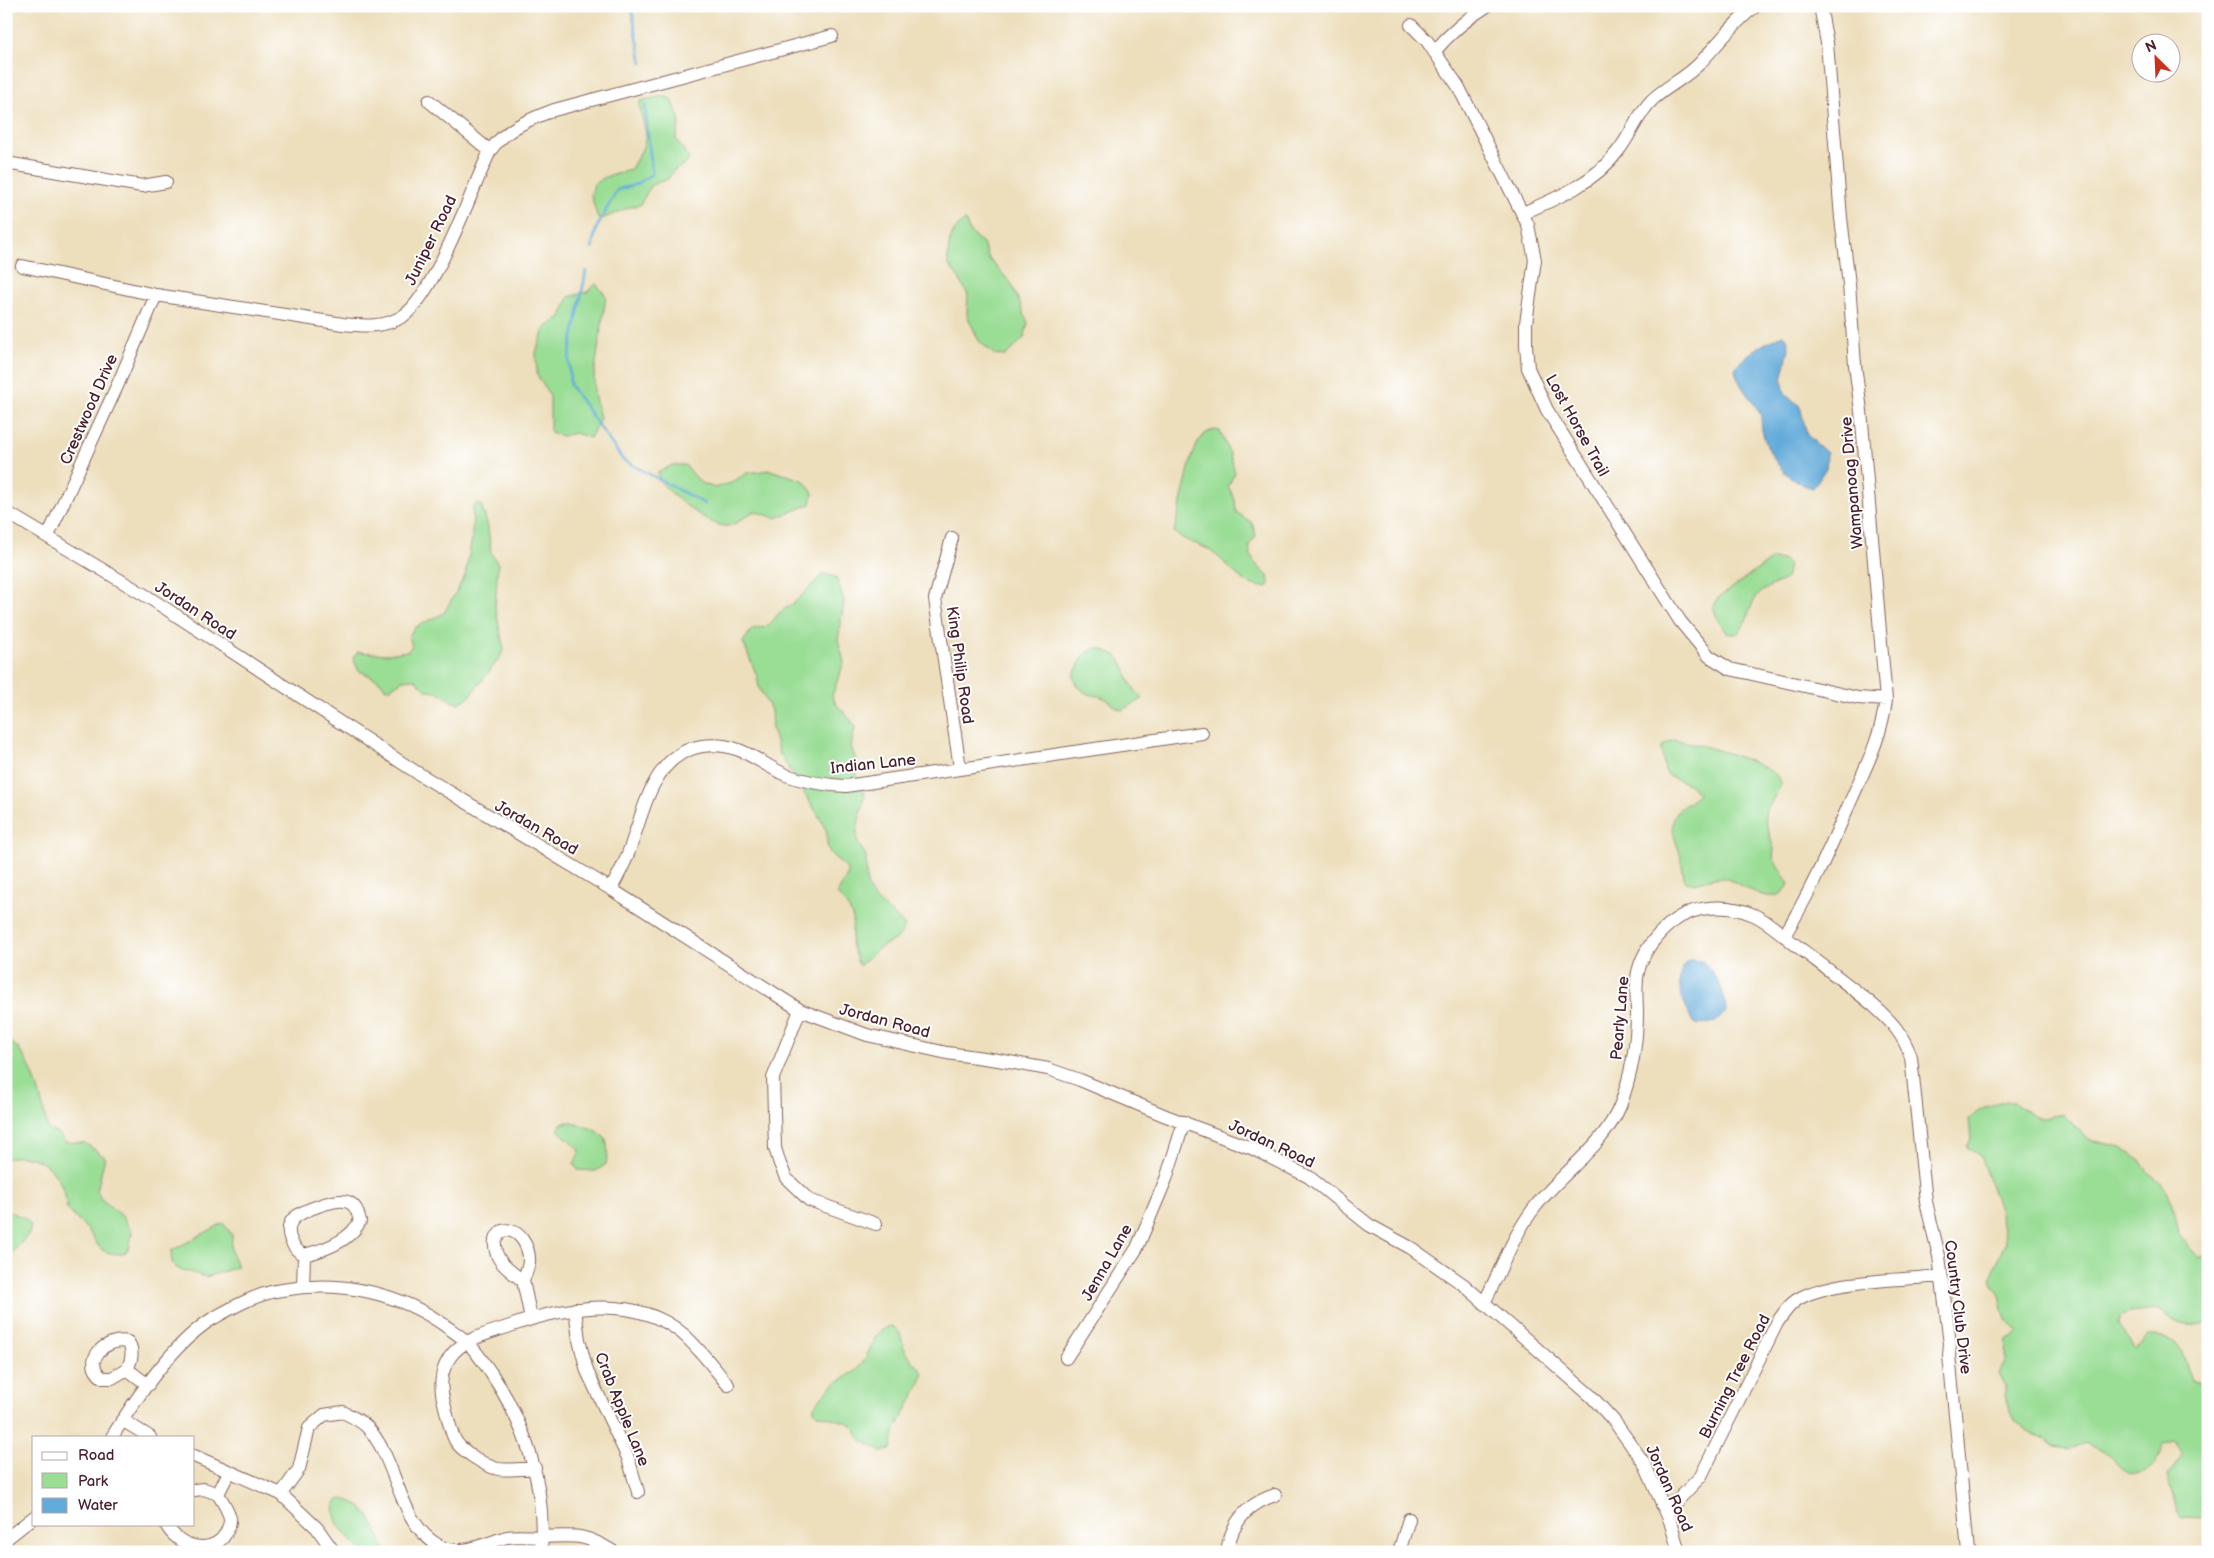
<svg xmlns="http://www.w3.org/2000/svg" width="2214" height="1558" viewBox="0 0 2214 1558" font-family="'Balsamiq Sans',sans-serif">
<style>
.green{fill:#9add95;stroke:#727e60}
.water{fill:#63abda;stroke:#566582}
.lines{fill:none;stroke-linecap:round;stroke-linejoin:round}
.stream{stroke:#63abda;stroke-width:2.5}
.minor-casing{stroke:#83625e;stroke-width:14}
.minor{stroke:#fff;stroke-width:12}
.labels{text-anchor:middle;stroke-width:4;stroke-linejoin:round;paint-order:stroke}
.street-label{font-size:16px;fill:#4a1f2b;stroke:#fff}
</style>
<rect width="100%" height="100%" fill="#fff"/>
<filter id="ink" filterUnits="userSpaceOnUse"><feTurbulence type="fractalNoise" baseFrequency=".02" numOctaves="2"/><feDisplacementMap in="SourceGraphic" scale="10" xChannelSelector="R" yChannelSelector="G"/><feConvolveMatrix kernelMatrix="1 2 1 2 8 2 1 2 1" color-interpolation-filters="sRGB"/></filter>
<filter id="wash" filterUnits="userSpaceOnUse"><feTurbulence type="fractalNoise" baseFrequency=".0096" numOctaves="4" result="noise"/><feDisplacementMap in="SourceGraphic" scale="20" xChannelSelector="R" yChannelSelector="G"/><feGaussianBlur stdDeviation="1.12" result="paint"/><feColorMatrix in="noise" values="0 0 0 0 0 0 0 0 0 0 0 0 0 0 0 0 0 1.4 0 .05"/><feComposite in="paint" operator="in"/></filter>
<g filter="url(#wash)">
<rect width="100%" height="100%" fill="#eddebc"/>
<path class="green" d="M662,96l10,3 8,22 -4,18 13,19 -2,5 -13,7 -6,9 -17,6 -11,20c-17,2 -29,13 -42,14l-7,-24 3,-11 11,-7 25,-7c6,-11 19,-27 15,-41 -2,-11 -6,-17 -5,-28z
M965,220l5,12 13,12 6,15 22,24 17,40 -4,15 -19,18 -10,-1 -16,-14 -12,-26 1,-20 -9,-17 -11,-14c0,-19 1,-32 17,-44z
M596,284l10,12 -12,80v18l6,24 -10,20 -15,-5 -13,3 -11,-4 -1,-3v-33l-13,-21 -1,-22 8,-24 17,-12 8,-20 18,-5z
M1214,430l6,1 10,23 5,19 -7,13 7,14 1,12 16,11 4,13 -7,9c1,16 8,21 19,31l1,8 -2,3c-27,1 -38,-25 -58,-37 -12,-7 -24,-8 -35,-18l17,-72 7,-18 8,-9z
M673,465h12l16,18 14,5 16,-5 16,-10 23,-3 33,10 10,13 -2,11 -35,14 -22,-7c-8,5 -18,14 -27,15 -19,1 -55,-32 -68,-45l-1,-9z
M477,503l4,2 7,22 3,26 7,11 -3,43 9,42 -5,10 -30,38 -10,6 -6,-1 -13,-9 -14,-3 -11,-11 -12,1 -13,8h-5l-5,-7 -22,-11 -5,-13 5,-5 30,2 20,-3 4,-5 -3,-10 5,-8 30,-15 21,-37 7,-38 1,-31z
M1772,559l12,1 5,4 -3,15c-9,4 -21,9 -28,16 -10,11 -9,28 -21,39h-9l-11,-16 -4,-12 4,-7z
M823,574l13,3 8,24 -6,39 6,22 -12,34 5,9 14,15 4,7 -4,19 7,20 -2,13 9,15c-3,15 -9,31 -8,46 1,6 8,11 9,17 1,14 -3,24 6,38 9,13 24,18 33,32l-6,10 -21,12 -19,17 -8,-22 2,-25 -4,-10 -12,-15 11,-20 -2,-6 -16,-15 -3,-8v-13l-7,-14 -40,-63 -8,-26 -1,-19 -12,-22 -2,-12 -14,-34 9,-13 13,-2 6,-4 9,-11 15,-10z
M1097,648c34,9 22,18 38,42 2,4 6,6 8,9l-21,11c-7,-2 -8,-5 -13,-9 -16,-11 -25,1 -36,-25 6,-11 10,-25 24,-28z
M1673,740c20,1 86,21 102,34 3,3 5,7 6,10l-16,30v6l9,29 -1,9 16,26c-14,29 -46,-2 -66,-6 -13,-2 -27,8 -38,4 -2,-9 -3,-19 -5,-28 -4,-13 -12,-30 -3,-42 6,-8 15,-9 21,-18l-8,-9 -21,-9 -4,-5 -4,-22 4,-5z
M6,1038c28,18 35,62 42,92l10,3 7,9 20,1 20,14 -8,33 4,9 21,17 10,16 -3,17 -6,5c-30,0 -22,-11 -39,-28 -6,-6 -12,-11 -17,-17 -1,-31 -27,-62 -61,-50z
M1999,1102h15l21,15 7,1 21,-4 26,26 28,6 14,7 9,7 7,11 18,16 8,17 6,31 19,22h10v66c-27,5 -28,2 -50,-13l-29,3 -9,4 -2,7 13,17 3,9 14,-13c36,0 33,14 43,43l11,4 6,-2v137l-25,-1 -5,-5 -11,-37 15,-21 -7,-14 -12,2c-3,19 -17,38 -39,27 -6,-3 -9,-10 -14,-14 -7,-5 -16,-9 -24,-13l-16,6 -16,-2 -12,-10 -14,-4 -12,-11 -12,-24 2,-12 -7,-13 7,-14 1,-19 6,-2 6,-7c-17,-11 -14,-17 -19,-35 -3,-6 -8,-11 -9,-19l14,-34 -1,-9 -5,-25 -19,-53 -13,-9 4,-8 -2,-20 11,-9z
M569,1122c27,8 44,8 37,42l-10,7 -18,-1 -4,-5 6,-15 -22,-20 4,-7z
M6,1210l20,9 5,7 -2,8 -23,26z
M223,1223l9,12 -1,16 6,16 -31,10 -30,-9 -4,-6 -1,-11z
M891,1326c13,6 9,13 14,24 4,8 13,16 18,23l-3,11 -24,45 -5,20 -9,3 -22,-13 -5,-10 -6,-6 -32,-9 -3,-4v-4c6,-7 12,-15 19,-21 7,-6 17,-9 23,-15 18,-16 12,-37 35,-44z
M341,1499c27,3 36,31 44,53h-23c-12,-16 -34,-29 -26,-51z"/>
<path class="water" d="M1783,335l4,3 2,10 -7,32 3,13 15,13 7,29 20,18 -1,15 -13,20c-27,-6 -45,-32 -51,-58 -1,-6 0,-13 -3,-19 -9,-14 -22,-26 -24,-43 13,-16 29,-25 48,-33z
M1689,960l14,1c13,15 23,31 23,51l-10,10 -18,3 -6,-4c-8,-20 -22,-43 -3,-61z"/>
<g class="lines">
<path class="stream" d="M631,6l11,57
M592,248l4,-19 21,-39 20,-6 15,-10 -7,-69
M586,271l-17,87 1,27 53,75 82,44"/>
</g>
</g>
<g filter="url(#ink)">
<g class="lines">
<g class="minor-casing">
<path id="minor" d="M1411,25l16,16 31,45 70,139 7,35 -9,63v22l2,23 19,42 133,211 29,35 21,13 128,29 28,2
M1434,52c16,-19 32,-33 53,-46
M429,101l61,50
M6,163l136,23 24,-4
M1523,213c35,-15 72,-31 95,-62 13,-16 19,-36 34,-51 15,-14 34,-22 48,-37 16,-17 38,-45 56,-57
M22,266l134,29 187,29c20,2 42,4 60,-8 31,-20 69,-127 87,-165 15,-22 40,-32 64,-41l278,-74
M6,512l142,85 268,175 195,117 189,121 67,25 80,18 51,7 50,9 32,11 86,36 85,32 58,29 60,48 42,23 53,37 127,111 23,25 30,42 26,58 9,31
M48,536l70,-152 38,-89
M952,538l-17,61 25,169
M611,889c6,-12 14,-25 18,-38 15,-39 23,-97 73,-105 14,-2 24,-1 37,4 17,7 31,18 47,25 19,7 40,10 60,11l356,-53
M1784,936c27,-44 47,-91 68,-138 15,-34 29,-60 34,-98l-25,-289 -6,-46 -6,-81 -8,-66 -14,-175 -7,-37
M800,1010l-27,68 2,70 5,16 6,14 23,22 67,24
M523,1281c2,-6 5,-13 6,-19 1,-14 -10,-36 -27,-31l-7,8c-2,22 13,30 28,42l8,37
M303,1287l1,-32c21,-5 46,-14 56,-34 -2,-8 -4,-16 -12,-19 -11,-5 -47,9 -55,17 -10,12 0,31 11,36
M1484,1303c16,-31 29,-68 51,-96 27,-35 68,-60 85,-101 11,-30 17,-61 17,-93 0,-14 -2,-27 1,-41 5,-21 17,-36 33,-49 22,-18 57,-20 83,-8 15,7 29,20 43,31 26,20 52,39 77,60 18,16 29,28 37,51l15,145 13,54 11,88 -1,12c7,65 13,130 19,196
M575,1309l4,31 8,31 41,87 10,34
M1066,1358l71,-110 29,-69 18,-57
M127,1369c5,-9 7,-18 1,-27 -22,-5 -48,19 -25,36h9l15,-9 21,16
M122,1420l28,17
M112,1437c24,-39 61,-94 100,-118 21,-12 46,-26 70,-29 58,-10 117,2 165,37 7,5 15,10 21,16 9,9 16,20 23,30 36,54 55,114 50,179
M194,1456l87,38 36,34 17,24
M535,1468c-6,1 -32,2 -37,1 -11,-2 -38,-19 -43,-29 -5,-10 -7,-22 -10,-33 -5,-18 -6,-34 5,-50 12,-18 40,-24 60,-31 54,-19 124,-33 173,8 17,15 31,34 45,51
M218,1494l11,-22
M281,1494l18,-25 10,-41 15,-13 19,-3c7,4 17,8 23,14 32,32 31,96 72,119 23,13 47,-2 69,-8 11,-2 24,0 35,0 35,-1 41,-4 72,15
M1662,1505l15,-4 24,-25 76,-153c6,-9 13,-20 23,-25 33,-18 102,-18 141,-22
M166,1524c10,22 46,34 60,9 2,-5 5,-10 4,-15 -2,-9 -8,-17 -12,-24l-14,-5 -10,1
M6,1539l28,-22
M1227,1552c4,-29 20,-48 48,-57
M1399,1552l10,-33"/>
</g>
<use href="#minor" class="minor"/>
</g>
</g>
<g class="labels">
<g class="street-label">
<text transform="translate(430 240) rotate(-64)" y="6">Juniper Road</text>
<text transform="translate(88 409) rotate(-66)" y="6">Crestwood Drive</text>
<text transform="translate(1578 425) rotate(61)" y="6">Lost Horse Trail</text>
<text transform="translate(1851 483) rotate(-95)" y="6">Wampanoag Drive</text>
<text transform="translate(196 610) rotate(33)" y="6">Jordan Road</text>
<text transform="translate(961 665) rotate(82)" y="6">King Philip Road</text>
<text transform="translate(873 763) rotate(-6)" y="6">Indian Lane</text>
<text transform="translate(537 827) rotate(30)" y="6">Jordan Road</text>
<text transform="translate(1619 1018) rotate(-85)" y="6">Pearly Lane</text>
<text transform="translate(885 1020) rotate(15)" y="6">Jordan Road</text>
<text transform="translate(1272 1143) rotate(25)" y="6">Jordan Road</text>
<text transform="translate(1106 1262) rotate(-60)" y="6">Jenna Lane</text>
<text transform="translate(1959 1307) rotate(83)" y="6">Country Club Drive</text>
<text transform="translate(1734 1376) rotate(-63)" y="6">Burning Tree Road</text>
<text transform="translate(623 1409) rotate(68)" y="6">Crab Apple Lane</text>
<text transform="translate(1670 1488) rotate(66)" y="6">Jordan Road</text>
</g>
</g>
<rect width="2214" height="1558" fill="none" stroke="#fff" stroke-width="25"/>
<rect x="32" y="1436" width="162" height="90" fill="#ffffff" stroke="#b7a5aa"/>
<rect x="42" y="1452" width="25" height="8" fill="#ffffff" stroke="#b7a5aa"/>
<text x="78" y="1460" font-size="15" fill="#4a1f2b">Road</text>
<rect x="42" y="1473" width="25" height="15" fill="#9add95" stroke="#b7a5aa"/>
<text x="78" y="1486" font-size="15" fill="#4a1f2b">Park</text>
<rect x="42" y="1498" width="25" height="15" fill="#63abda" stroke="#b7a5aa"/>
<text x="78" y="1510" font-size="15" fill="#4a1f2b">Water</text>
<g transform="translate(2156 58) rotate(336)"><circle r="24" fill="#ffffff" stroke="#b7a5aa"/>
<path d="M0-4L9 19L0 12L-9 19Z" fill="#c8321e"/>
<text y="-8" font-size="14" font-weight="bold" text-anchor="middle" fill="#4a1f2b">N</text>
</g>
</svg>
